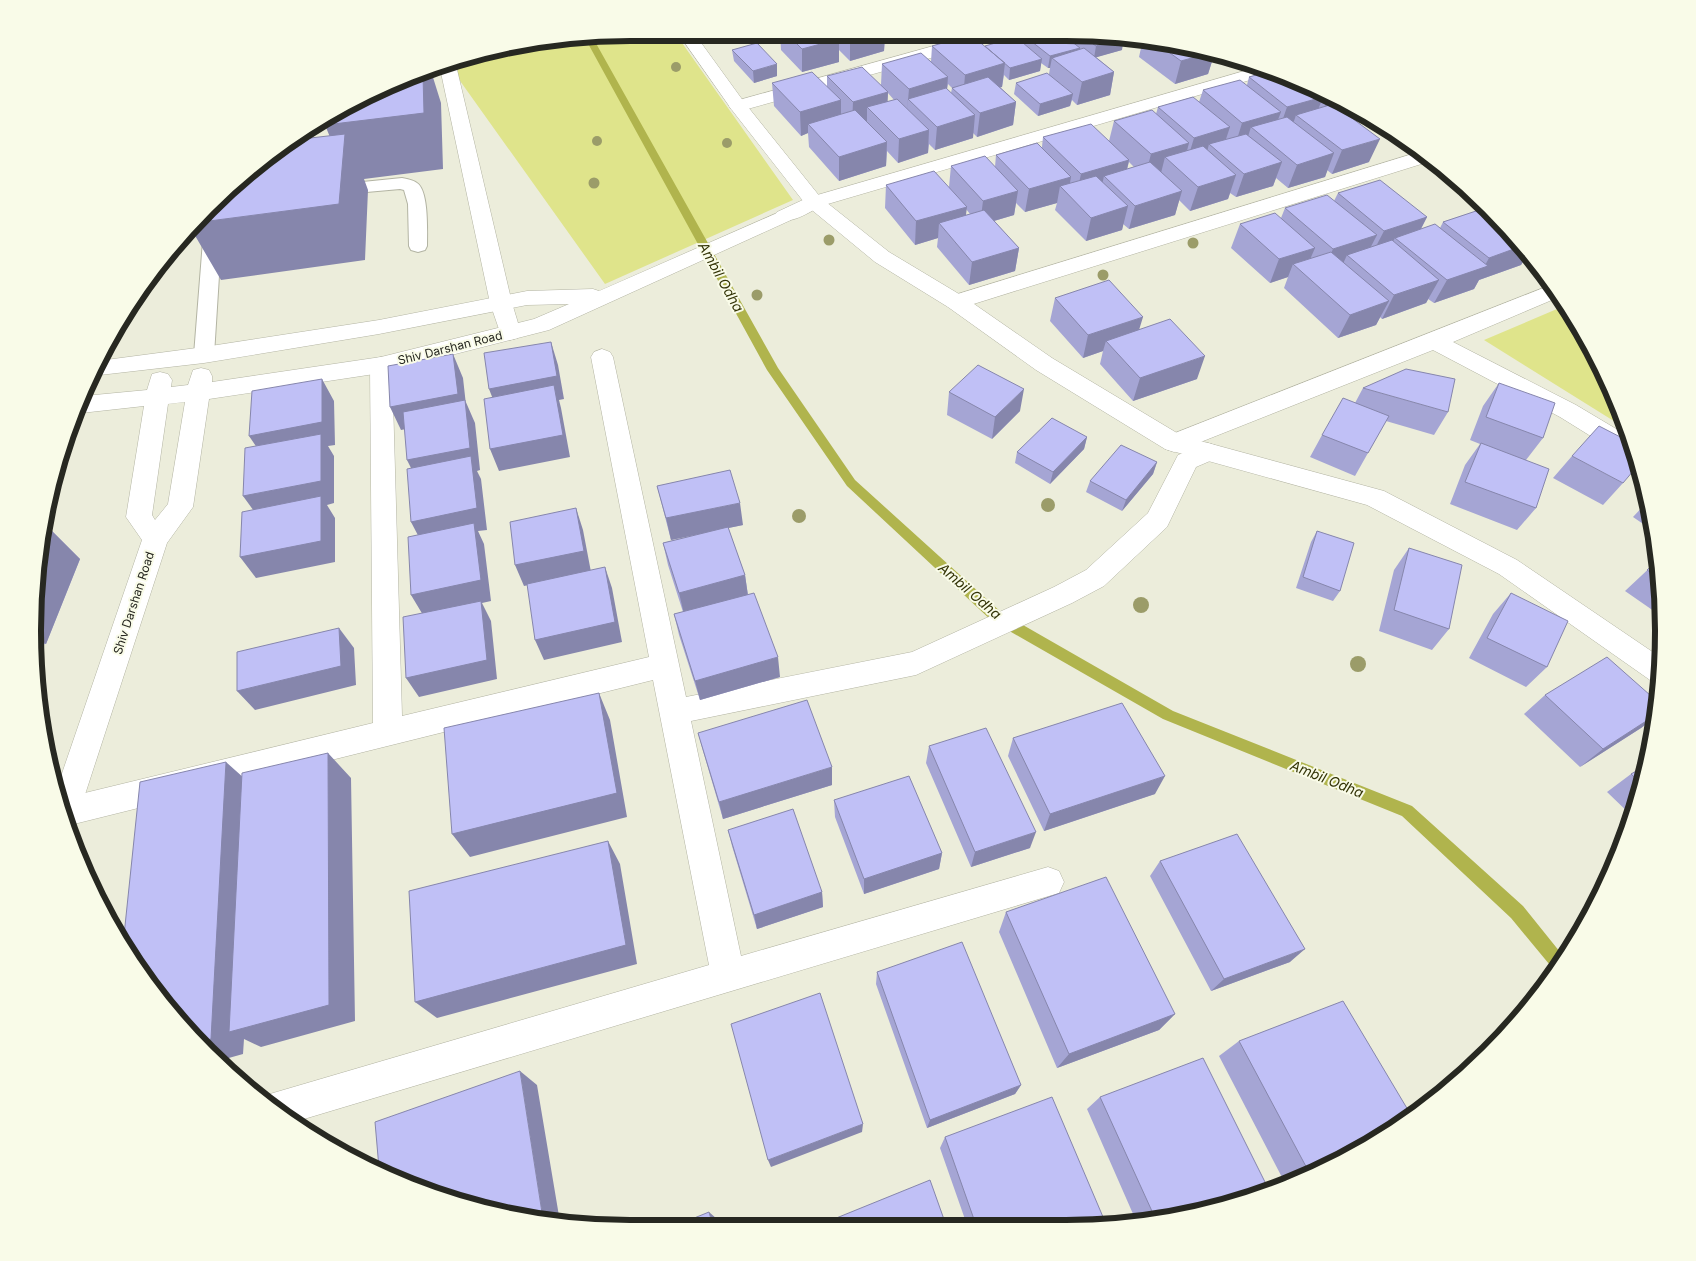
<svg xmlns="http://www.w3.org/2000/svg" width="1696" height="1261" viewBox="0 0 1696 1261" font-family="Inter,sans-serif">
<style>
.green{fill:#dfe48b}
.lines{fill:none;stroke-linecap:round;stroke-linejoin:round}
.stream{fill:#b0b44d;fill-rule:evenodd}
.service-casing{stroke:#b3b4a3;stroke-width:2}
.minor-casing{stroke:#b3b4a3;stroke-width:1}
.tertiary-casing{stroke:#b3b4a3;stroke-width:1}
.service{fill:#fff;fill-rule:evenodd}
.minor{fill:#fff;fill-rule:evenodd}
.tertiary{fill:#fff;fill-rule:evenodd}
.tree{fill:#9b9c69}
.wall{fill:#a5a5d4;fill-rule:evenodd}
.shaded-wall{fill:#8686ac}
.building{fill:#c0c0f6;stroke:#8686ac}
.labels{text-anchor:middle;stroke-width:4;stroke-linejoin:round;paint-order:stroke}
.street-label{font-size:12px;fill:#272821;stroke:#f9fbe8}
.water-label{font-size:14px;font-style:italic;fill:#333407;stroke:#f9fbe8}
.rim{fill:none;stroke:#272821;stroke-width:6}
</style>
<rect width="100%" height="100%" fill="#eceddb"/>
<path class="green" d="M630,33h45l118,167 -188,84 -157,-220 27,-11z
M1564,306l38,60 23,62 -141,-88z"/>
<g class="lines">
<path class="stream" d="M585,38h8l185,330 77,112 147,133 171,98 239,95 111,100 41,51 -10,13 -43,-52 -109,-102 -239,-97 -171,-98 -145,-135 -80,-116z"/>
<g class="service-casing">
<path id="service" d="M402,178c5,1 11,2 15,5 12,8 10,49 10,63l-2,4 -7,2 -7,-2 -2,-4 -1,-42 -4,-14 -4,-1 -67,6 -6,-1 -3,-4 3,-4 6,-1z
M213,222l7,2 2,4 -8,127 -3,5 -7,2 -7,-2 -3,-5 10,-127 2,-4z"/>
</g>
<g class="minor-casing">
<path id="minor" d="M980,33l28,1 -2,3 -262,73 -6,1 -6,-1 -3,-4 3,-4z
M455,61l57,242 9,30 -3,5 -8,2 -8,-2 -12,-35 -50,-235z
M1258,67l16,6 -453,133c-13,7 -29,18 -44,14l-3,-4 3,-4 30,-14z
M1419,152l12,9 -467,146 -8,2 -8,-2 -3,-5 3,-5z
M1551,285l8,12 -106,45 123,63 52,31 7,18 -8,2 -9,-3 -58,-36 -127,-67 -250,99 -9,3 -9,-3 -3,-6 3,-6z
M602,349l8,3 3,5 73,340 226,-45 142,-65 32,-17 62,-57 30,-58 30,-12 9,3 3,6 -3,6 -21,9 -29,60 -63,59 -32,17 -156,72 -225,46 50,235 307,-89 11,4 5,11 -5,11 -765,229 -32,-23 1,-3 446,-131 -56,-285 -587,146 -6,-27 313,-76 -3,-358 3,-6 8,-2 8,2 3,6 10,351 247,-59 -58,-300 3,-5z"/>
</g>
<g class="tertiary-casing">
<path id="tertiary" d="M678,33h16l50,69 77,96 68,54 75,45 88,61 130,78 202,55 133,69 143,97 -1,27 -9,-4 -151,-106 -132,-69 -202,-56 -129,-79 -88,-63 -73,-45 -68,-56 -75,-96z
M784,210l7,2 3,4 -3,4 -242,110 -168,43 -172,26 -16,108 -26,36 -89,273 -4,10 -7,3 -10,-41 85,-248 -16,-23 18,-111 -63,7h-3l6,-17 63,-6 5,-16 8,-2 8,2 4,6 -1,7 17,-2 5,-15 8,-2 8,2 3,6v6l169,-25 153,-38 35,-15 -42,1 -148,29 -175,29 -113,13 7,-15 106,-14 175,-27 148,-29 66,-2 6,2zM185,402l-17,102 -13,16 -3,-5 16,-111z"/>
</g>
<use href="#service" class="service"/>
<use href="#minor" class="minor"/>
<use href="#tertiary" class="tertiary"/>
</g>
<g class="tree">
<circle cx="676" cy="67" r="5"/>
<circle cx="597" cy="141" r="5"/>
<circle cx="727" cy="143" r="5"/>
<circle cx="594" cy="183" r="5.5"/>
<circle cx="829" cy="240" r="5.5"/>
<circle cx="1193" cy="243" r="5.5"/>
<circle cx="1103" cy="275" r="5.5"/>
<circle cx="757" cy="295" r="5.5"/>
<circle cx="1048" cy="505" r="7"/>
<circle cx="799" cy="516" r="7"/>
<circle cx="1141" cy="605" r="8"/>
<circle cx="1358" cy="664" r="8"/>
</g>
<path class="wall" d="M780,33h140l-31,9 -4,-4 -1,13 -34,10 -11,-11v12l-37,10 -21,-22z
M1021,34h41l1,1v-1h41l18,16 -26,7 18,15 -4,23 -33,10 -5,-5 -2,6 -32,10 -24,-22 2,-11 33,-9 1,-6h-2l-7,-5 -1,8 -31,9 -5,-5 -2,12h-2l16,15 -3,23 -36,12 -4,-4v5l-38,12 -6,-6 -1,9 -30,10 -11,-12 -1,15 -47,15 -30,-34 -1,-14 -7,3 -27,-30 -2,-23 55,4v-11l54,9 1,-21 49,-2 1,-16h53l35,-5zM948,84l4,4 -1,5 -4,-4zM888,93l6,7 -7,2z
M1127,37l88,15 -7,22 -33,10 -36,-27 2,-9z
M732,50l45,26 -23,7 -20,-22z
M1217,52l3,1 24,9 -9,3z
M1270,71l60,23 23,15 -9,3 25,50 -37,12 -5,-4 -2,7 -37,11 -12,-10 -3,8 -37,11 -6,-4 -2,6 -38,12 -11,-11 -4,15 -46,14 -6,-5 -1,6 -36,11 -31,-31 2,-7 -32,9 -9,-9 -2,12 -20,6 25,27 -4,23 -46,14 -32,-38 1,-9 -23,7 -30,-37 1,-23 63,2 2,-21 44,1 1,-12 46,-8 1,-10 66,4 5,-20 42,-7 2,-7 41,-5 4,-12 44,-5 2,-8zM1129,162l5,5 -7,2zM966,209l4,5 -4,1z
M1338,193l89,24 -6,12 19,-1 3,-6 43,-14 1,-1 51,57 -8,3 -7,-5 -2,3 -42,15 -5,9 -40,14 -6,-4 -2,4 -44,16 -2,-2 -4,8 -38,13 -54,-50 4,-11 -18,6 -39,-35 9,-24 41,-6 4,-10 49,-7z
M1055,298l84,31 58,50 -64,22 -33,-37 3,-13 -20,7 -33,-37z
M1499,383l44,55 -17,22 10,48 -19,22 -67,-26 15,-39 15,-21 -10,-4 13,-34z
M1363,388l85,24 -14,23 -48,-14 -31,55 -45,-19 12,-22 33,-32z
M949,392l71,19 -28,28 -45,-24z
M1087,437l-3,12 -34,35 -35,-21 2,-11z
M1572,456l51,27 -20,22 -50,-27z
M1157,462l-4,12 -31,37 -36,-19 4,-11z
M657,486l86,39 -15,3 17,47 3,20 32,82 -80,23 -21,-65 -5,-21 9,-2 -15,-47 -5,-22 40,-10 -32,7z
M1647,502l5,28 -19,-13z
M43,528h6l31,31 -34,85 -11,1z
M1317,531l23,60 -7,10 -37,-13 15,-46z
M1409,548l40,81 -17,21 -53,-19 15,-61z
M1657,561l5,31 -1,24 -36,-25z
M1511,593l36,74 -21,20 -57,-29 24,-44z
M1545,695l113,14 -1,7 -16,12 -61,39 -56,-53z
M698,733l134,52 -109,34 -20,-68z
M1013,738l142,56 -111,37 -36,-75z
M929,746l101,102 -59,19 -45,-104z
M1645,766l-12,51 -26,-25 24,-18z
M834,800l108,53 -3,16 -75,25 -29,-77z
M728,830l94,62 1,15 -66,22 -25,-83z
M1160,861l130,101 -79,29 -61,-115z
M1006,912l169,102 -16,16 -102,38 -58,-136z
M877,972l144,113 -6,9 -88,34 -51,-144z
M1239,1041l172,74 -117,68 -8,2 -67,-129z
M1100,1097l169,93 -125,33h-7l-50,-114z
M945,1137l161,87 -139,1 -27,-77z"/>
<path class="shaded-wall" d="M867,33h18l-1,18 -34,10v-23z
M889,33h31l-31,9z
M1124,38l-2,12 -28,8 2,-12z
M839,39v23l-37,10v-23z
M1080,48l-2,11 -26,-1 -2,10h-2l2,-12z
M1213,52h2l-7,22 -33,10 6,-23z
M1042,59l-2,12 -31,9 1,-12z
M1236,59l8,3 -9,3z
M1005,63l-3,24 -39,12 2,-24z
M777,64v12l-23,7 -1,-12z
M431,71l10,32 2,66 -79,10 4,11 -3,70 -144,20 -31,-53 4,-4 148,-57 -17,-41z
M1114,72l-4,23 -33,10 5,-23z
M948,77l-2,24 -38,-2 -1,13 2,-23z
M888,92l-1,23 -20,-8v14l-15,4 1,-23z
M1073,94l-3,12 -32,10 2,-12z
M1331,95l23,13 -1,1 -33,10 9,-23z
M1323,97l-9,23 -18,-5 -4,12 -13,3 8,-23z
M841,100v24h-33v9l-7,3 -1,-24z
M1016,102l-3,23 -36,12 3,-24z
M1281,112l-9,23 -21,-8 -5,16 -11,3 7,-23z
M975,115l-2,23 -38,12 2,-23z
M1230,127l-8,24 -13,-7 -3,12 -19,5 7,-23z
M929,130l-1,23 -30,10 1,-24z
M1380,139l-11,23 -37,12 10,-24z
M887,142l-1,24 -47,15v-24z
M1189,143l-6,23 -18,-9 -4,16 -16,4 6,-23z
M1334,153l-9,24 -37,11 9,-23z
M1129,160l-5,23 -20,-7 -3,14 -25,7 5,-23z
M1282,162l-9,24 -37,11 8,-23z
M1236,175l-8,24 -38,12 8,-24z
M1071,177l-3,17 -8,-8 -3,17 -32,9 4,-23z
M1018,191l-4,24 -34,10 3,-24z
M1182,191l-7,24 -46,14 6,-23z
M1128,206l-6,24 -36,11 5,-23z
M967,207l-3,23 -25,-7 -1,15 -23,7 1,-24z
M1427,217l-12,23 -20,-2 -6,10 -17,6 12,-23z
M1377,235l-12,23 -18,-3 -5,11 -20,7 11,-24z
M1522,246l6,7 -7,12 -42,15 -5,9 -40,14 13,-23 37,-13 5,-9z
M1019,248l-4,23 -46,14 3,-23z
M1315,248l-10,23 -12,-7 -5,13 -18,6 9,-24z
M1534,260l4,4 -8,3z
M1439,280l-13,23 -44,16 12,-24z
M1389,301l-13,24 -38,13 12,-23z
M1143,317l-7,23 -30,1 -3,10 -20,7 5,-23z
M551,342l7,23 6,34 -5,1 2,8 9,49 -71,14 -9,-22 8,-37 -9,-23z
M453,354l10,24 4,36 -2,-14 10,23 5,47 -3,1 4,8 6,51 -9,1 6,13 7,57 -9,2 9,18 6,58 -78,18 -13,-19 17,-63 -12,-20 11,-52 -11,-21 7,-40 -11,-22 60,-43 -66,13 -11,-23z
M1205,356l-8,23 -64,22 7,-23z
M322,379l12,22 1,44 -7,1 6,10v47l-7,2 8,13v44l-79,16 -16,-21 19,-39 -16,-22 21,-38 -15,-22z
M1024,389l-4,22 -28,28 3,-22z
M1087,437l-3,12 -34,35 3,-12z
M1157,462l-4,12 -31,37 4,-11z
M740,503l3,22 -72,15 -5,-22z
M576,508l7,22 8,42 -67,14 -9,-21z
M49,528l31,31 -34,85 -10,-8 6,-92z
M605,567l7,21 10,54 -78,18 -9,-20z
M745,575l3,21 -64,18 -5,-21z
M339,628l15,20 2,37 -101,25 -18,-19z
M778,657l2,20 -80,23 -5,-19z
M599,693l11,27 17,97 -157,40 -18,-23z
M1657,714v2l-16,12 -61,39 23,-18z
M328,753l23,25 4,243 -94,26 -17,-8 -1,15 -25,7 -18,-19 26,-280 28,25z
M832,767v18l-109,34 -4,-17z
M1165,776l-10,18 -111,37 6,-17z
M1036,832l-6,16 -59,19 4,-15z
M608,841l12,23 17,100 -200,54 -22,-16z
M942,853l-3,16 -75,25v-15z
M822,892l1,15 -66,22 -3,-14z
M1305,949l-15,13 -79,29 13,-12z
M1175,1014l-16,16 -102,38 12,-14z
M520,1071l17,14 23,137 -17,-3z
M1021,1085l-6,9 -88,34 3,-8z
M863,1124l-1,8 -91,35 -3,-7z
M709,1212l8,7 2,7h-6z"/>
<path class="building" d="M786,33h47l6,6 -37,10z
M845,33h22l-17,5z
M1022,34h40l18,14 -30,8z
M1079,34h25l19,3 1,1 -28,8z
M971,35l34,28 -40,12 -33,-29z
M1016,37l26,22 -32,9 -25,-22z
M1155,42l58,10 -32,9z
M757,43l20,21 -24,7 -21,-21z
M1084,48l30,24 -32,10 -30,-24z
M921,53l27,24 -39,12 -27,-25z
M862,67l26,25 -35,10 -26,-26z
M1270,71l39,15 14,11 -36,10 -38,-30z
M812,72l29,28 -41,12 -28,-29z
M1047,73l26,21 -33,10 -24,-21z
M423,75l1,38 -99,12v-8l6,-4z
M988,77l28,25 -36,11 -28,-25z
M1240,80l41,32 -39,11 -39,-33z
M946,88l29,27 -38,12 -29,-28z
M1193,97l37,30 -36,11 -36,-31z
M897,99l32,31 -30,9 -32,-32z
M1333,104l47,35 -38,11 -46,-35z
M855,110l32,32 -48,15 -31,-33z
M1152,110l37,33 -38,11 -37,-33z
M1287,117l47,36 -37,12 -46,-38z
M1091,124l38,36 -48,14 -38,-37z
M345,134l-6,70 -145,19 42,-42 57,-41z
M1246,134l36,28 -38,12 -35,-30z
M1037,143l34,34 -42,12 -33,-34z
M1203,146l33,29 -38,12 -33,-30z
M985,156l33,35 -35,10 -32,-35z
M1150,162l32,29 -47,15 -31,-30z
M934,171l33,36 -51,14 -30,-36z
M1096,176l32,30 -37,12 -31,-32z
M1380,180l47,37 -43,14 -46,-38z
M1327,195l50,40 -44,14 -48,-41z
M1488,207l34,39 -33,12 -46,-36z
M984,210l35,38 -47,14 -33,-39z
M1275,213l40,35 -36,11 -39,-35z
M1435,224l53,42 -41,14 -52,-42z
M1392,240l47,40 -45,15 -47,-40z
M1331,252l58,49 -39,14 -57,-51z
M1109,280l34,37 -55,18 -33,-37z
M1170,319l35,37 -65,22 -34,-37z
M551,342l6,34 -68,13 -5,-36z
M453,354l5,40 -68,13 -2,-41z
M978,365l46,24 -29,28 -46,-25z
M1406,369l49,10 -7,33 -85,-24z
M322,379v43l-73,14 3,-45z
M1499,383l56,20 -12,35 -57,-21z
M554,385l9,50 -73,14 -6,-50z
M1343,398l46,18 -21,37 -46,-18z
M465,400l5,48 -63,12 -4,-48z
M1052,418l35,19 -34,35 -36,-20z
M1599,426l31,16 9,22 -16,19 -51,-27z
M321,434v47l-78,15 2,-48z
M1481,443l68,26 -13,39 -71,-26z
M1121,445l36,17 -31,38 -36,-19z
M471,456l6,52 -66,14 -4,-53z
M730,470l10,33 -74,15 -9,-32z
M321,496v45l-81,16 2,-45z
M576,508l8,43 -69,14 -5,-43z
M474,523l7,57 -70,15 -3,-58z
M728,527l17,48 -66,18 -16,-50z
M43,528h6l-7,16z
M1317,531l37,12 -14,48 -37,-14z
M1409,548l53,17 -13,64 -55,-19z
M1657,561l3,18 -13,-9z
M605,567l10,55 -80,18 -8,-56z
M754,593l24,64 -83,24 -21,-67z
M1511,593l57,28 -21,46 -60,-29z
M481,601l6,59 -81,18 -3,-61z
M339,628l2,38 -104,25v-39z
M1607,657l52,46 -1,6 -1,5 -54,35 -58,-54z
M599,693l18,100 -165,41 -8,-106z
M807,700l25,67 -113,35 -21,-69z
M1122,703l43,73 -115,38 -37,-76z
M986,728l50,104 -61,20 -46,-106z
M328,753l1,252 -100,27 13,-259z
M226,762l-15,277 -11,3 -44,-48 -33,-49 17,-163z
M1645,766l-4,17 -10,-9z
M909,776l33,77 -78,26 -30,-79z
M793,809l29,83 -68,23 -26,-85z
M1237,834l68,115 -81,30 -64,-118z
M608,841l18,104 -211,57 -6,-111z
M1106,877l69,137 -106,40 -63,-142z
M962,942l59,143 -91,35 -53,-148z
M820,993l43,131 -95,36 -37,-136z
M1343,1001l68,114 -101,59 -71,-133z
M1203,1058l66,132 -113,30 -56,-123z
M520,1071l23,148 -68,-11 -96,-40 -4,-46z
M1052,1097l54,127 -130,1 -31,-88z
M930,1180l16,45 -121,1 -1,-3z
M709,1212l4,14 -41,1z"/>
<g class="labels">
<g class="street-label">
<text transform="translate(450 348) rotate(-14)" y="4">Shiv Darshan Road</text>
<text transform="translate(134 603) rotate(-72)" y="4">Shiv Darshan Road</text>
</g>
<g class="water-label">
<text transform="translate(721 277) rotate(61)" y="5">Ambil Odha</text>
<text transform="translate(970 591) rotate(41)" y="5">Ambil Odha</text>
<text transform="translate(1327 779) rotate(22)" y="5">Ambil Odha</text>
</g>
</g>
<path d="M0 0H1696V1261H0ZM630 41H1066A589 589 0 0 1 1655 630V631A589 589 0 0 1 1066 1220H630A589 589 0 0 1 41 631V630A589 589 0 0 1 630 41Z" fill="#f9fbe8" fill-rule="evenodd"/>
<path class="rim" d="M630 41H1066A589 589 0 0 1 1655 630V631A589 589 0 0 1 1066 1220H630A589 589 0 0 1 41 631V630A589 589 0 0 1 630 41Z"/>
</svg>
